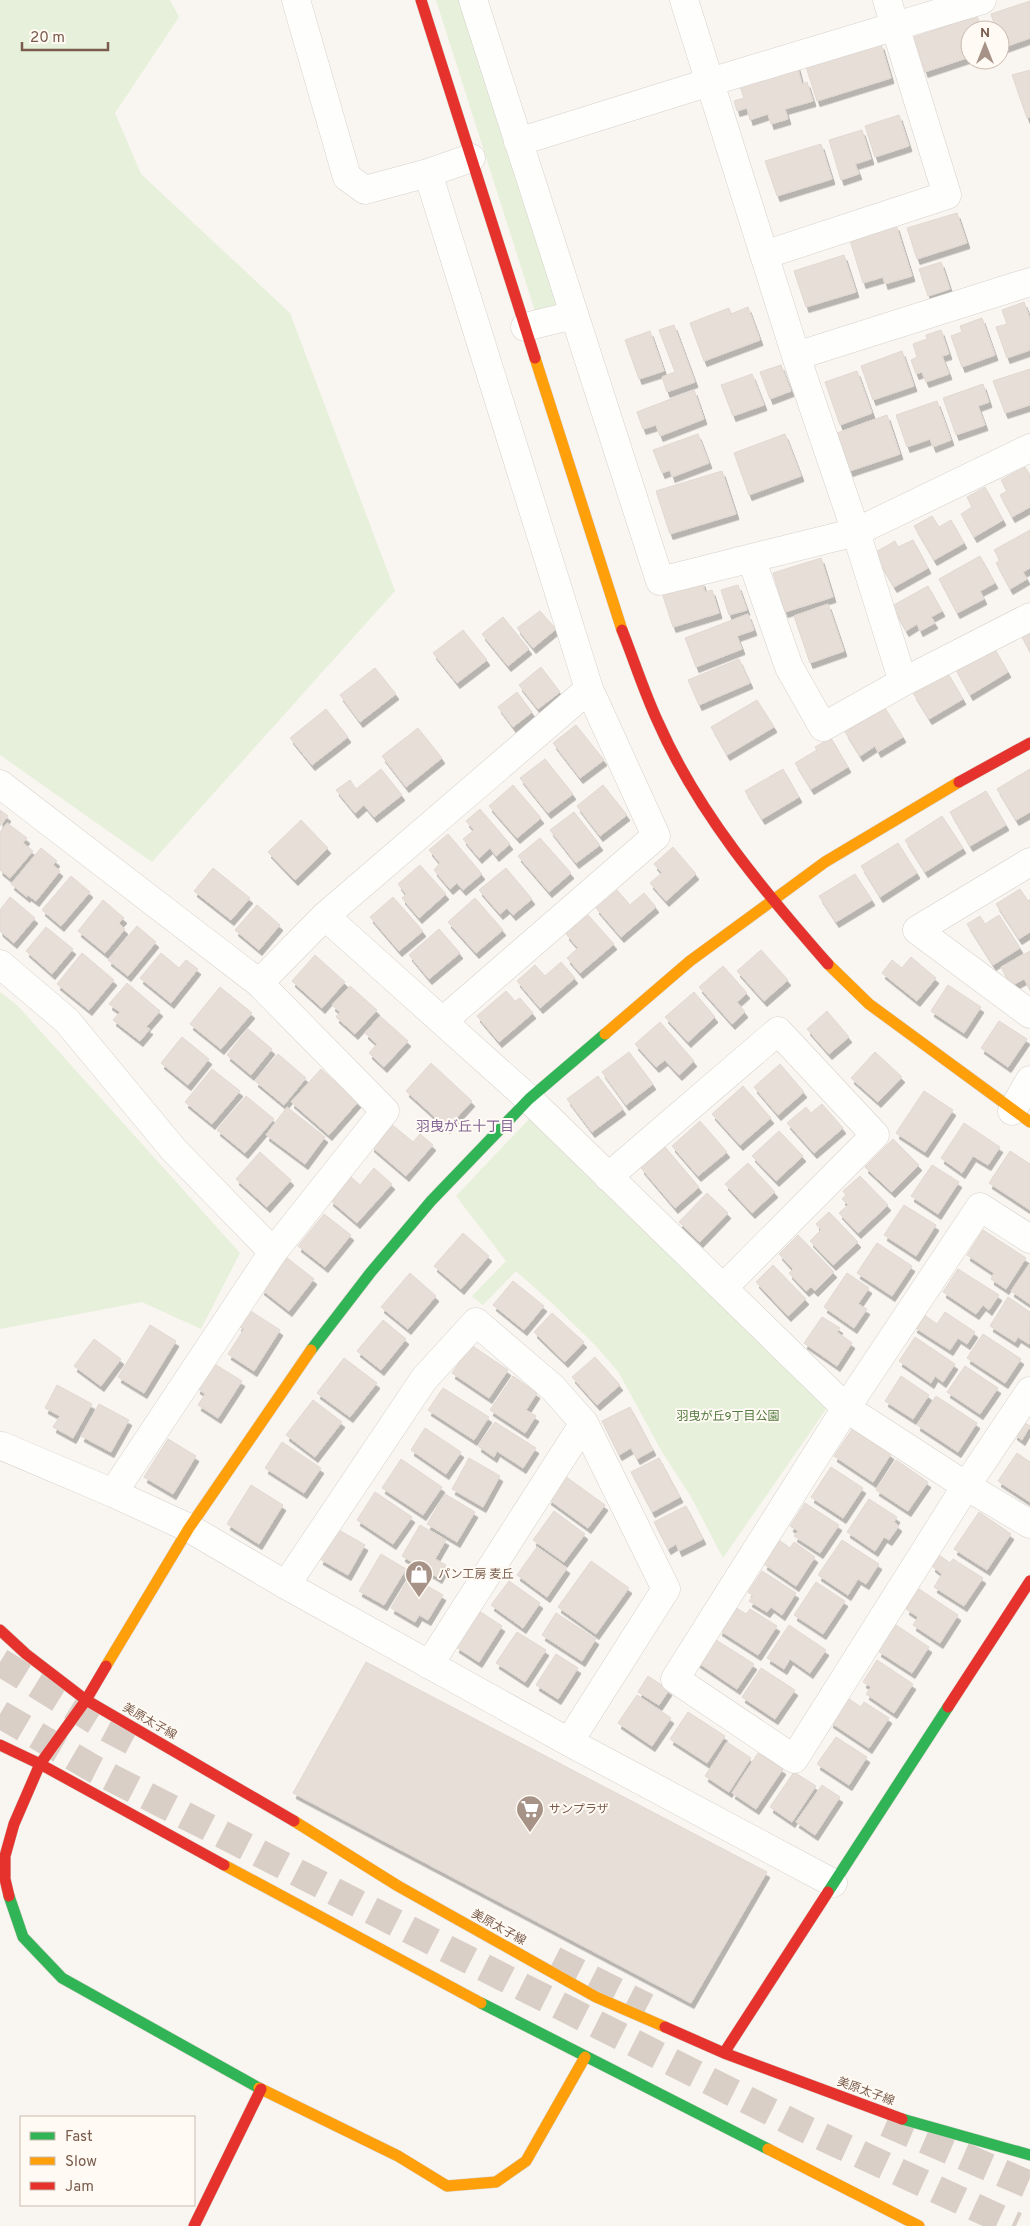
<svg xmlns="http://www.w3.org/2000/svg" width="1030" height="2226" viewBox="0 0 1030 2226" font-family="Overpass,'Noto Sans JP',sans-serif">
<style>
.green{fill:#e7f0db}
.building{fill:#e6ded7;stroke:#e2d8d2;filter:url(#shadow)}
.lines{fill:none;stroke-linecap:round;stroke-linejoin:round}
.highway-tunnel{stroke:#d9cfc7;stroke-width:28;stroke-dasharray:28 14;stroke-linecap:butt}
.street-casing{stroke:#d7d1cb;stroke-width:29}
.fast-casing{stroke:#d9d2cb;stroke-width:12}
.slow-casing{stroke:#d9d2cb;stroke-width:12}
.jam-casing{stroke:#d9d2cb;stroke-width:12}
.street{stroke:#fefefd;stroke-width:28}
.fast{stroke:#30b455;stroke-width:11}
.slow{stroke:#ff9f0a;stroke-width:11}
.jam{stroke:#e5322d;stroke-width:11}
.labels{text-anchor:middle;stroke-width:4;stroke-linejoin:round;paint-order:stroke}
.park-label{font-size:12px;fill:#537a41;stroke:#fffaf3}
.poi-label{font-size:12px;fill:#7a5c4d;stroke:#fffaf3;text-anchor:start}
.street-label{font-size:12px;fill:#7a5c4d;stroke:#fffaf3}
.neighbourhood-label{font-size:14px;fill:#846695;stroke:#fffaf3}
</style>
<defs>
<filter id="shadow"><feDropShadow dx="3" dy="5.5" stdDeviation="0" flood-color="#0004"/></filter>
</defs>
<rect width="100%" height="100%" fill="#f9f5f0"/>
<path class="green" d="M0,0h170l9,17 -64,96 26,61 149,139 105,278 -243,271 -152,-107z
M436,0h27l96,302 -7,11 -17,-2z
M0,992l17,13 223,248 -39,76 -59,-27 -142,27z
M530,1118l297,290 -104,150 -33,-63 -28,-43 -43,-79 -23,-27 -42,-41 -38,-34 -33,34 -11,-9 34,-35 -50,-65z"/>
<path class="building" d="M1030,1v37l-28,10 -2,-18h-4l-5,-16z
M977,16l5,14h-12v27l-45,15 -11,-35z
M881,44l10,34 -74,23 -11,-34z
M797,65l5,19 5,-2 6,19 -28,8 3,10 -17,5 -3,-10 -18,6 -3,-12 -10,3 -3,-10 10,-3 -5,-14z
M1030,70v47l-3,1 -15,-43z
M899,115l10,31 -34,11 -10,-31z
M862,130l9,29 -16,5 4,10 -18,6 -12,-40z
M821,144l11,35 -55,17 -12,-35z
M957,213l10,30 -50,16 -10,-31z
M896,225l16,51 -27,8 -2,-7 -20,6 -13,-43z
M844,255l12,37 -50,15 -12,-36z
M941,262l9,27 -22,7 -9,-27z
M1024,302l6,17v31l-23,8 -11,-31 11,-3 -5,-14z
M748,307l12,33 -56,21 -14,-38 39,-15 2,6z
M982,318l13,37 -33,12 -11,-31 11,-4 -2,-6z
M674,325l21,57 -28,10 -5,-15 13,-5 -16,-42z
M941,330l8,24 -7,2 7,18 -23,8 -4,-10 -6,2 -5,-14 6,-3 -4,-13 14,-5 -1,-4z
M650,331l14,40 -25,8 -14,-39z
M902,351l12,35 -41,14 -12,-34z
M781,365l10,26 -21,8 -10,-27z
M1030,369v36l-25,8 -12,-32z
M857,371l15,42 -32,12 -15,-43z
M752,374l12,31 -31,11 -12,-31z
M983,384l6,18 -11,4 7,19 -29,10 -13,-37z
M694,390l10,29 -44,17 -4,-11 -13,4 -6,-17z
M937,401l14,39 -18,7 -3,-8 -23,8 -11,-32z
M887,415l13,39 -50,17 -13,-38z
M698,434l11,29 -37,14 -2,-7 -8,3 -9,-23z
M785,434l16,42 -52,19 -15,-42z
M1025,467l5,8v32l-18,10 -12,-22 7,-4 -6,-11z
M722,471l14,43 -66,20 -14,-43z
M985,487l18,33 -29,17 -13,-23 11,-7 -5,-10z
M932,516l7,11 12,-7 13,23 -30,17 -20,-34z
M1030,530v38l-7,4 4,7 -17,10 -14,-26 4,-3 -6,-10z
M913,540l15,28 -34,19 -20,-34 21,-12 3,6z
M980,556l15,27 -15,8 4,8 -27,14 -18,-34z
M821,558l12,39 -48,15 -12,-39z
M702,581l3,11 7,-2 7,23 -46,14 -11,-34z
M738,585l9,25 -18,5 -8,-25z
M928,586l14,25 -11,6 4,6 -15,8 -3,-7 -11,7 -14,-25z
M828,604l16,47 -34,12 -16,-47z
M540,611l16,18 -23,19 -16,-20z
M748,614l6,16 -17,6 5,13 -46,18 -11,-29z
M503,617l26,32 -21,17 -26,-32z
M1030,626v26l-11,-21z
M463,630l24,30 -30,23 -24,-30z
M993,646l15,26 -38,23 -15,-27z
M739,659l11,24 -51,22 -11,-25z
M541,667l19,25 -22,17 -19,-24z
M375,668l21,26 -36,28 -20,-27z
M947,672l16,27 -34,20 -16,-26z
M517,692l15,20 -19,15 -15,-20z
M757,700l17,27 -47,28 -16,-28z
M885,708l18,29 -25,15 -3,-6 -15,10 -15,-24z
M326,709l22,28 -36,28 -22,-27z
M576,725l28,35 -24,18 -27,-35z
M418,728l24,30 -36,29 -24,-31z
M831,738l17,29 -37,22 -16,-26 22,-13 -2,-3z
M545,759l28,35 -25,19 -28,-35z
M381,769l21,26 -28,22 -10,-12 -9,8 -19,-23 14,-10 6,9z
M783,769l16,28 -37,22 -17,-28z
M1030,769v43l-14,8 -19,-31z
M513,785l28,33 -24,20 -28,-32z
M603,785l24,30 -27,21 -23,-30z
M986,791l20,34 -36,21 -20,-34z
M480,809l30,35 -14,12 -6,-8 -11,10 -16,-19 11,-9 -8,-9z
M0,810l8,6 -8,10z
M574,812l26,33 -24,18 -26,-33z
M942,816l21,32 -38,24 -20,-32z
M301,820l27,28 -33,32 -27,-28z
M7,823l20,15 -4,5 10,8 -23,27 -10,-8v-38z
M448,834l34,40 -19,16 -6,-7 -7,6 -16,-19 6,-7 -11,-13z
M540,838l31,35 -22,19 -31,-36z
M898,843l19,30 -37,24 -19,-31z
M673,847l23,27 -30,27 -16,-18 12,-10 -8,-9z
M41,848l16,13 -4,4 7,6 -24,30 -8,-6 -1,2 -16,-13z
M420,865l26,29 -27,24 -17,-20 4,-4 -8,-10z
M213,868l37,30 -19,22 -37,-29z
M506,868l26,31 -19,16 -6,-7 -7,6 -21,-24z
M855,874l17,26 -36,22 -17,-26z
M71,876l19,16 -29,34 -19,-16z
M1020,889l8,12 2,-2v33l-11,7 -23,-35z
M617,890l13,15 14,-12 12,14 -35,30 -25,-29z
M10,897l25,21 -21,25 -14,-12v-21z
M393,897l30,34 -24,20 -29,-34z
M475,898l28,32 -27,23 -28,-31z
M103,900l21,18 -5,5 6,6 -20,24 -27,-22z
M257,905l23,20 -21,25 -24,-20z
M588,915l26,29 -34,29 -13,-15 11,-10 -12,-14z
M999,915l21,33 -27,17 -26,-41 13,-8 5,8z
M137,926l19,16 -28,34 -20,-16z
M46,927l27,22 -21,25 -26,-23z
M439,929l21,24 -31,26 -20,-24z
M761,950l27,30 -24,21 -27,-30z
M1030,951v38l-6,-10 -13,7 -10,-19z
M82,953l32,27 -25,30 -32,-26z
M161,953l18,15 7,-8 12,9 -27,34 -31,-25z
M315,955l30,27 -23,26 -30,-27z
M911,957l25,21 -19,23 -35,-28 10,-13 10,8z
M561,962l14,16 -35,30 -23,-27 18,-16 10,11z
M723,966l24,27 -10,9 8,10 -13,12 -33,-37z
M127,983l33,28 -14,16 4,2 -10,12 -27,-21 7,-8 -11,-8z
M948,985l33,22 -17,26 -33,-22z
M350,986l27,24 -22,24 -19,-17 4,-5 -8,-7z
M220,987l32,26 -31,36 -31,-25z
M506,991l9,10 5,-3 13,15 -34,29 -22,-26z
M694,992l21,25 -27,25 -23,-25z
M827,1011l22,26 -20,17 -22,-25z
M380,1016l28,25 -24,26 -15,-14 8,-9 -12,-11z
M999,1021l28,18 -19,28 -27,-19z
M660,1022l34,39 -15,14 -14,-15 -9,7 -21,-23z
M248,1029l24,20 -21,26 -24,-20z
M182,1037l27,22 -21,26 -27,-22z
M629,1052l24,32 -27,21 -24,-33z
M875,1052l27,25 -24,25 -27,-24z
M278,1054l28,24 -22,27 -29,-24z
M431,1063l41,38 -25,27 -41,-37z
M780,1064l24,28 -26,23 -24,-28z
M212,1069l28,22 -28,33 -27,-22z
M321,1069l37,33 -29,33 -38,-33z
M598,1076l25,33 -31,23 -25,-33z
M743,1086l28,32 -31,27 -28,-31z
M924,1091l29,19 -28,42 -29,-19z
M246,1096l28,23 -29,34 -28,-23z
M822,1104l21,24 -29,25 -27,-30 19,-16 5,6z
M287,1107l38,30 -20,27 -39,-29z
M700,1121l27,31 -29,24 -26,-30z
M390,1123l23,19 7,-8 13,11 -27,31 -35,-30z
M964,1123l36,24 -12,18 -15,-9 -11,17 -21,-15z
M779,1131l24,25 -27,25 -24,-25z
M893,1139l26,26 -27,27 -27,-25z
M665,1147l34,40 -24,21 -34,-40z
M1010,1151l20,13v46l-41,-27z
M260,1152l31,28 -24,27 -31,-28z
M748,1163l27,29 -23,21 -27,-29z
M932,1165l27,17 -21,32 -27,-18z
M374,1168l18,16 -35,39 -27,-23 21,-23 9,8z
M860,1176l28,29 -30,28 -19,-20 9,-8 -6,-6 4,-4 -3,-4z
M707,1193l21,20 -28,29 -21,-20z
M904,1205l32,20 -20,31 -32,-21z
M829,1212l29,30 -25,23 -23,-24 11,-11 -5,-6z
M324,1214l27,21 -26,32 -27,-21z
M983,1230l43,28 -20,31 -15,-10 3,-6 -27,-18z
M463,1233l26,23 -28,33 -27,-23z
M798,1235l36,37 -19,19 -4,-4 -5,4 -17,-18 4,-4 -14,-15z
M877,1243l35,23 -20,30 -35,-23z
M286,1257l28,22 -25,32 -28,-22z
M1030,1263v41l-19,-13z
M773,1265l33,34 -18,17 -32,-34z
M958,1269l41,26 -10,15 -6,-5 -7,9 -33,-22z
M410,1273l26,23 -28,33 -27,-22z
M847,1273l22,15 -11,16 9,5 -13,19 -30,-21z
M513,1281l31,25 -20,24 -31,-25z
M1008,1297l22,15 -1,32 -11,-7 -3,5 -25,-16z
M249,1310l31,20 -26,41 -26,-17 16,-25 -6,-3z
M945,1312l30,20 -8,12 -9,-6 -8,12 -36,-23 9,-13 14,10z
M552,1313l32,29 -19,20 -31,-30z
M822,1317l18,11 -3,4 15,11 -15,23 -33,-23z
M383,1320l23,19 -25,31 -24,-19z
M150,1325l26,16 -32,52 -26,-16z
M983,1334l38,25 -16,24 -38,-25z
M915,1337l40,27 -12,18 -8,-6 -4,7 -32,-22z
M94,1339l27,20 -20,27 -27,-20z
M471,1345l37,25 -19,28 -37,-25z
M595,1357l25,28 -23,20 -25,-28z
M344,1358l33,25 -27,34 -33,-24z
M213,1363l29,18 -24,37 -20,-13 7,-11 -8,-6z
M965,1366l33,22 -18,26 -33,-22z
M513,1376l24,17 -11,17 10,6 -11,17 -35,-23z
M901,1376l28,19 -16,24 -28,-18z
M57,1385l35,19 -19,34 -20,-11 7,-11 -15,-8z
M443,1388l46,29 -15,23 -46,-30z
M936,1396l41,27 -19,29 -41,-27z
M313,1400l29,22 -27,35 -29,-22z
M99,1404l30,16 -18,32 -30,-16z
M630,1407l23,43 -16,9 -6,-11 -12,7 -17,-34z
M1022,1421l8,5 -8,14 -8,-6z
M495,1422l41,26 -13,20 -26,-17 -3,6 -16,-11z
M425,1428l36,24 -15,22 -35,-24z
M853,1428l38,26 -18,28 -39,-26z
M168,1439l28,17 -23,38 -29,-17z
M282,1442l39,26 -17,25 -39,-25z
M1017,1453l13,9v40l-32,-21z
M469,1458l31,18 -17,31 -31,-18z
M659,1458l21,39 -28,15 -21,-40z
M401,1459l41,28 -19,28 -41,-27z
M896,1460l32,22 -20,29 -32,-21z
M831,1467l32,21 -20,30 -32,-21z
M565,1476l40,29 -17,23 -40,-29z
M251,1485l32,20 -24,39 -32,-20z
M375,1492l37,25 -19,27 -36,-24z
M445,1494l30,18 -18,30 -30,-18z
M869,1499l28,18 -3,5 5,4 -10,14 -5,-3 -9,14 -28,-19z
M805,1503l34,22 -19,28 -26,-17 4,-5 -8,-5z
M686,1506l17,33 -24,12 -3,-7 -8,5 -14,-27z
M554,1511l31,23 -21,28 -31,-22z
M979,1512l32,22 -24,36 -33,-21z
M420,1525l26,15 -11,19 11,6 -7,13 -37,-22z
M337,1529l28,16 -17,30 -28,-16z
M779,1540l11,8 4,-6 21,15 -19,29 -32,-22z
M842,1540l37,24 -13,20 -8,-5 -10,16 -30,-20z
M537,1547l30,21 -20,29 -30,-22z
M381,1554l25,15 -22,36 -25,-14z
M939,1555l11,8 3,-4 30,19 -19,28 -30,-19 8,-13 -10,-8z
M591,1561l38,27 -33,46 -38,-27z
M762,1571l34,22 -14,22 -11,-8 -4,5 -18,-11 4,-5 -5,-4z
M410,1576l33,19 -15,25 -9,-5 -4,7 -24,-14z
M509,1581l31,22 -17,25 -32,-23z
M816,1582l29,19 -22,33 -29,-19z
M919,1589l39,26 -18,28 -27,-18 5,-8 -12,-8z
M735,1607l11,7 4,-5 27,17 -19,29 -39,-25z
M479,1611l23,15 -23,36 -23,-15z
M556,1613l40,26 -14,22 -40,-26z
M789,1625l37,25 -16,23 -20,-14 -6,10 -17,-11z
M896,1625l33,22 -17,26 -34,-22z
M517,1632l29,18 -21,32 -29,-19z
M713,1638l41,26 -17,25 -40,-27z
M556,1654l22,14 -20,31 -22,-14z
M877,1660l36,24 -19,29 -28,-19 5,-7 -8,-5z
M366,1662l401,210 -76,131 -398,-210z
M761,1668l34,22 -20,29 -33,-22z
M648,1676l21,14 -10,15 -21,-13z
M637,1695l34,23 -19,28 -34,-23z
M846,1697l15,10 3,-5 25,16 -20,30 -39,-26z
M688,1712l37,24 -18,27 -37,-24z
M836,1737l31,20 -18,28 -32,-21z
M727,1742l24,16 -22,34 -24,-16z
M758,1753l25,16 -27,40 -24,-16z
M794,1772l22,14 -24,36 -22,-15z
M822,1785l18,12 -25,38 -19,-13z"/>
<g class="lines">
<path class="highway-tunnel" d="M0,1662l107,66 36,19
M0,1714l94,55 361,184 346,174 215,99
M554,1960l93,47
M886,2123l144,62"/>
<g class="street-casing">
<path id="street" d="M296,0l51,177 18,13 63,-17 43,-15
M473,0l187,581 196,-49 -60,-176 -112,-356
M518,142l192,-60 272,-82
M428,173l161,516 67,147 -212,184
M764,255l183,-60 -60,-195
M525,327l49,-12
M796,356l234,-74
M751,558l38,109 34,60 80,-45 127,-65
M903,682l-47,-150 174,-84
M0,784l259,199 126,128 -112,141 -160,241
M1030,862l-113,68 113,84
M325,916l204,183 317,309 120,78 64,38
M0,964l67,57 106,128 100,103
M259,983l66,-67 264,-227
M1012,1111l18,-31
M608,1177l170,-146 97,104 -152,153
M1030,1239l-50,-32 -134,201 -171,271 119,80 172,-273 64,-95
M2,1446l111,47 76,35 97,57 283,157 264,141
M286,1585l138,-206 52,-57 77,66 31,35 82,166 -97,153
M429,1665l155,-242"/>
</g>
<g class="fast-casing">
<path id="fast" d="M311,1350l60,-78 60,-71 98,-102 76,-65
M828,1892l120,-185
M9,1896l14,41 39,41 197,110
M481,2003l287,146
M902,2119l128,36"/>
</g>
<g class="slow-casing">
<path id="slow" d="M535,358l87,272
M828,964l41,40 161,118
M605,1034l85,-73 135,-99 134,-80
M106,1666l83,-138 122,-178
M294,1821l104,65 198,111 69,30
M224,1865l257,138
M259,2088l139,68 49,30 49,-4 30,-21 59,-104
M768,2149l151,77"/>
</g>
<g class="jam-casing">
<path id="jam" d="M421,0l114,358
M622,630c12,30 22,62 36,92 40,91 105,168 170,242
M959,782l71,-39
M0,1630l26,24 60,46 208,121
M948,1707l82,-126
M0,1745l40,19 184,101
M9,1896l-4,-17v-23l9,-32 26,-60 46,-64 20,-34
M665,2027l59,26 178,66
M724,2053l104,-161
M194,2226l67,-137"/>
</g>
<use href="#street" class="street"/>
<use href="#fast" class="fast"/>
<use href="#slow" class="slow"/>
<use href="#jam" class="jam"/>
</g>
<defs>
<g id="shop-pin" transform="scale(1.4375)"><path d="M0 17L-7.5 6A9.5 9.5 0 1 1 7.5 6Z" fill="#a69286" stroke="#fffaf3"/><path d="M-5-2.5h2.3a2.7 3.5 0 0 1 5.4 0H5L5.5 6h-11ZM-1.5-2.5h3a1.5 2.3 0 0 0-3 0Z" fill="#fff"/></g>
<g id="supermarket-pin" transform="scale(1.4375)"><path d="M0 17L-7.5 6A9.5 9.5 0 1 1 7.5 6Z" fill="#a69286" stroke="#fffaf3"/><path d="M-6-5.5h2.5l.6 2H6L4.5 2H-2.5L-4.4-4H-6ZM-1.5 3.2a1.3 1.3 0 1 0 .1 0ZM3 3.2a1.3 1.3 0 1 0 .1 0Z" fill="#fff"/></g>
</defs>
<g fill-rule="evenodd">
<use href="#shop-pin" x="419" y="1574"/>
<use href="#supermarket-pin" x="530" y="1809"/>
</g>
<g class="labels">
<g class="park-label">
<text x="728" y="1420">羽曳が丘9丁目公園</text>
</g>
<g class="poi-label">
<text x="438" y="1578">パン工房 麦丘</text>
<text x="549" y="1813">サンプラザ</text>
</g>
<g class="street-label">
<text transform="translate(150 1721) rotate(30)" y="4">美原太子線</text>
<text transform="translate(499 1927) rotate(29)" y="4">美原太子線</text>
<text transform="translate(866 2091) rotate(20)" y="4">美原太子線</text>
</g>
<g class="neighbourhood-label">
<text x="465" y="1131">羽曳が丘十丁目</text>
</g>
</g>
<rect x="20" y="2116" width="175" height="90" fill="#fffaf3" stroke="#cabbb1"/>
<rect x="30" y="2132" width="25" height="8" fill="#30b455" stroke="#cabbb1"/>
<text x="65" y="2141" font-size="15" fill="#7a5c4d">Fast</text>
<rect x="30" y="2157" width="25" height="8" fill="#ff9f0a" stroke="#cabbb1"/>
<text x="65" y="2166" font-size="15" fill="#7a5c4d">Slow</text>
<rect x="30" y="2182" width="25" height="8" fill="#e5322d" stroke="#cabbb1"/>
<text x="65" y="2191" font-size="15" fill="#7a5c4d">Jam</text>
<g transform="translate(985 45)"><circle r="24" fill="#fffaf3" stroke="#cabbb1"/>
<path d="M0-4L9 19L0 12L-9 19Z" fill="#a69286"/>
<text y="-8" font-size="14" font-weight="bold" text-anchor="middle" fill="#7a5c4d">N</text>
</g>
<path d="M22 42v8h86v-8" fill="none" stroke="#7a5c4d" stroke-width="2.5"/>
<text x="30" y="42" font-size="15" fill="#7a5c4d" stroke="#fffaf3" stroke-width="4" paint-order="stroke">20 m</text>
</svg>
